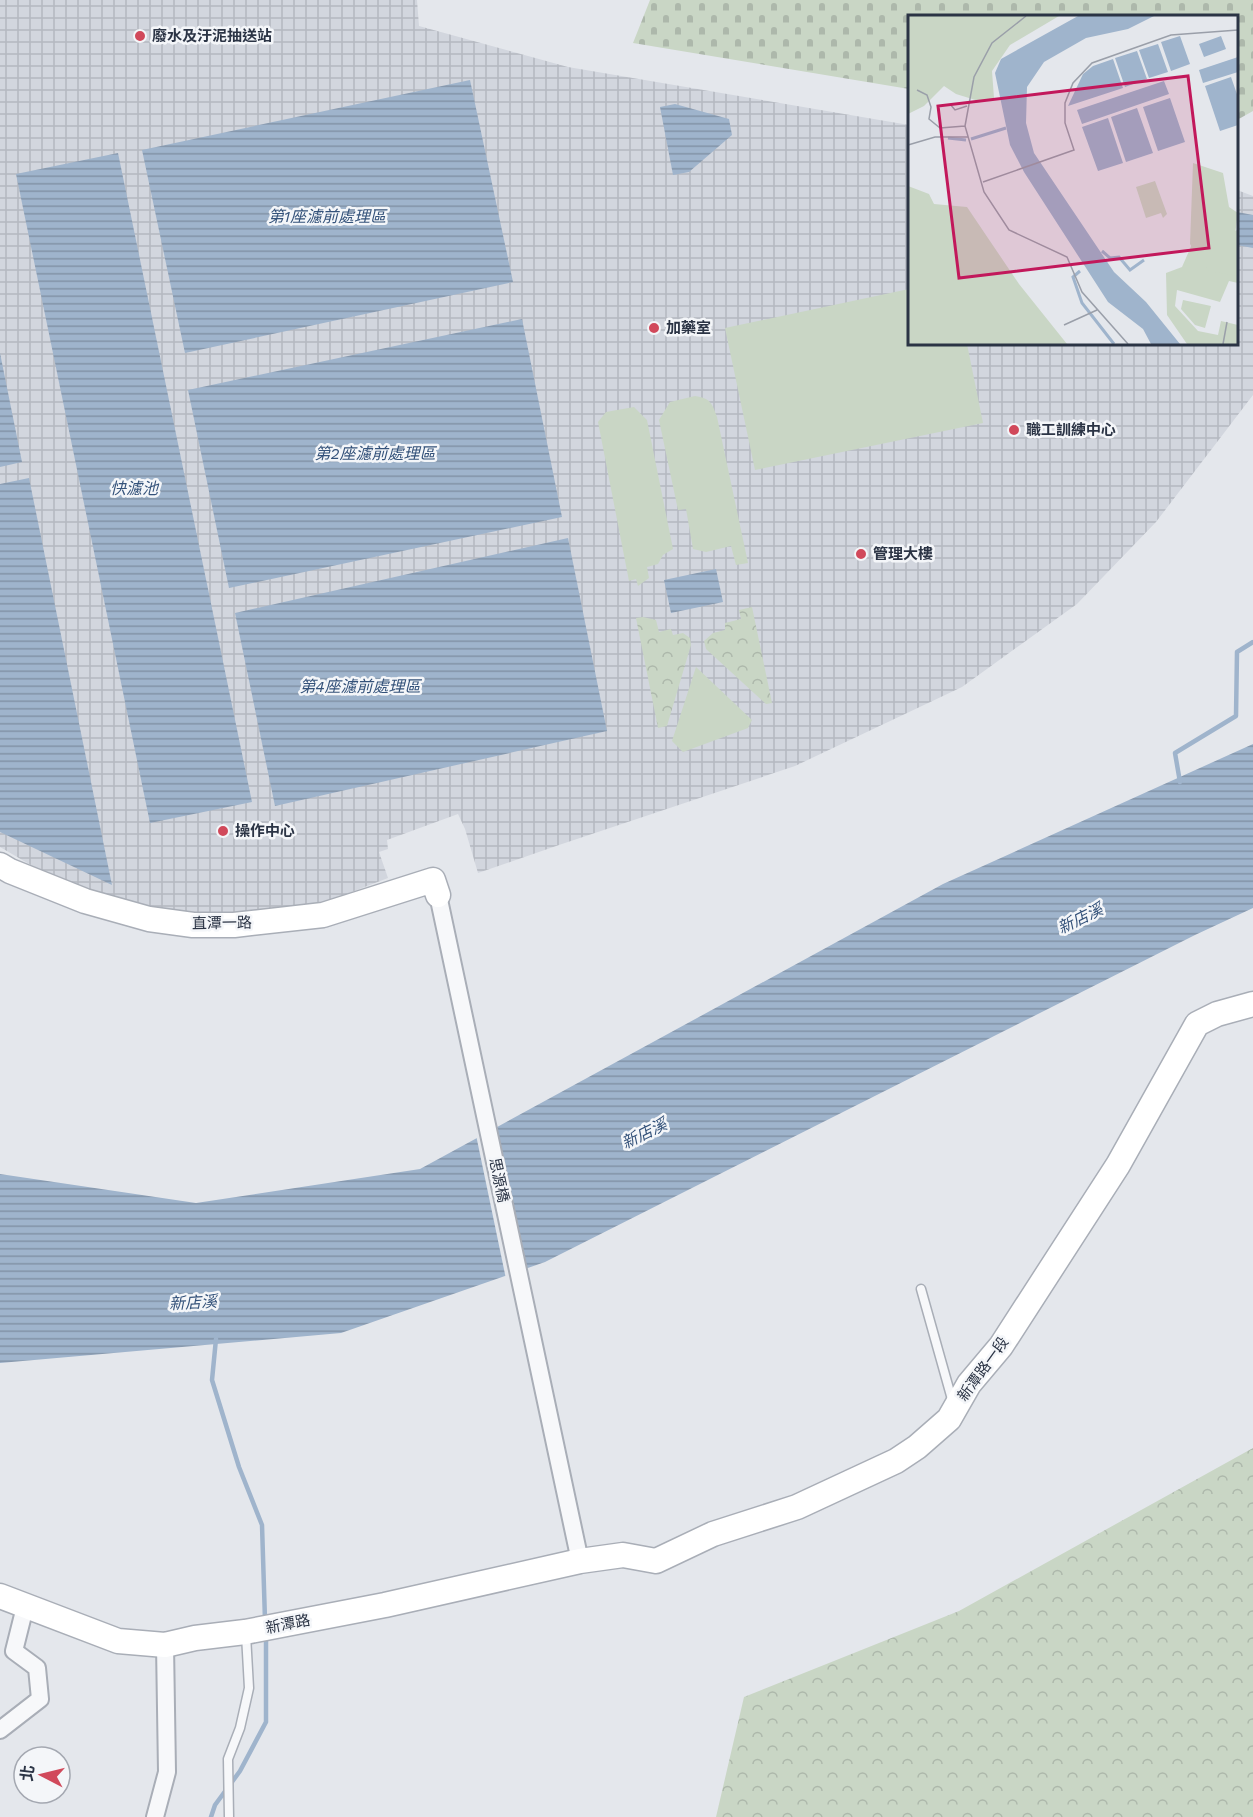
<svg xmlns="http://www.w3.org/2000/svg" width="1253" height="1817" viewBox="0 0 1253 1817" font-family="'Work Sans','Noto Sans TC',sans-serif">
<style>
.industrial{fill:url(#industrial-grid)}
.grass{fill:#c9d6c5}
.forest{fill:url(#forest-crowns)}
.cemetery{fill:url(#cemetery-stones)}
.water{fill:url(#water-rules)}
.pier{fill:#e4e7ec}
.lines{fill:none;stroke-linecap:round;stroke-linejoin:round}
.stream{stroke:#9fb4cc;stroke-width:4.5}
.lane-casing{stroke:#a9aeb7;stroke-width:11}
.street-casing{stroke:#a9aeb7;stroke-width:20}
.secondary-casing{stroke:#a9aeb7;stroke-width:27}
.lane{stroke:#f7f8fa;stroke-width:8}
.street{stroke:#f7f8fa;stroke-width:16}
.secondary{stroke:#fff;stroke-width:24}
.poi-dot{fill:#d1495b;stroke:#f4f6f9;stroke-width:2}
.labels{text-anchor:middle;stroke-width:5;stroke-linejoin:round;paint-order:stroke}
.poi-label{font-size:15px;font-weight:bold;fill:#2b3445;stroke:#f4f6f9;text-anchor:start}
.street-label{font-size:15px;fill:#2b3445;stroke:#f4f6f9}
.water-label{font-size:16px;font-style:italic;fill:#34527a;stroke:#f4f6f9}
.inset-river{fill:none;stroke:#9fb4cc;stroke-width:3}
.inset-road{fill:none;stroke:#9a9fa9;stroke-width:1.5}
.view{fill:#c2185b;fill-opacity:0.15;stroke:#c2185b;stroke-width:3}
.inset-edge{fill:none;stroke:#2b3445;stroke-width:3}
</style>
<defs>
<pattern id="industrial-grid" width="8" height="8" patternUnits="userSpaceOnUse" patternTransform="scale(1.5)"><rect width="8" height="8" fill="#d2d6de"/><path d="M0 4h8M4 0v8" fill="none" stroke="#b4b8c0"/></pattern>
<pattern id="forest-crowns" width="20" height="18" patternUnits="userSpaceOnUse" patternTransform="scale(1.5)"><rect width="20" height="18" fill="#c9d6c5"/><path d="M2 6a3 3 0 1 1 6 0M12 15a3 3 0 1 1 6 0" fill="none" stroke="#adb8ab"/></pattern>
<pattern id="cemetery-stones" width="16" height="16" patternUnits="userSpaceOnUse" patternTransform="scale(1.5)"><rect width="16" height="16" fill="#c9d6c5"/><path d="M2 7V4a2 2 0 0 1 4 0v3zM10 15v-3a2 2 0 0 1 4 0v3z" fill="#adb8ab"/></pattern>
<pattern id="water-rules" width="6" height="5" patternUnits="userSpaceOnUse" patternTransform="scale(1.5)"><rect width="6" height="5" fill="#9fb4cc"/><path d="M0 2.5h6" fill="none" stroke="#8293a7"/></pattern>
</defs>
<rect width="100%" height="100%" fill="#e4e7ec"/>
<path class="industrial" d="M0,0h417l2,26 149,41 341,58 1,219h326l1,-154 16,6v199l-97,127 -79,82 -115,83 -167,79 -236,79 -81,28 -13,-44 -7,-15 -71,26 1,9 -9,3 9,26 -65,25 -67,12h-46l-52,-5 -57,-13 -65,-29 -36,-21z"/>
<path class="grass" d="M909,289l1,55h57l16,79 -228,47 -30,-142z
M695,396c15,2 17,7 22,21l31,146 -12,2 -5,-19 -25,6 -13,-3 -7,-40 -8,1 -19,-90 11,-18z
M634,407l13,13 26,129 -10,6 -5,9 -11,3 2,11 -11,8 -2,-7 -7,2 -31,-159 8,-10z
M696,667l56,53 -4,8 -65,24 -11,-11z"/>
<path class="forest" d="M752,607l20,96 -6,1 -60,-55 -2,-8 9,-8 12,-3v-7l16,-4 -2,-9z
M643,617l13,3 3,12 12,-3 2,6 10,-2 7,5 1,7 -24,81 -9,2 -22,-110z
M1253,1448v369h-537l28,-120 215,-86z"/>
<path class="cemetery" d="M650,0h603v111l-16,9 -1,-104h-326l-1,73 -276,-46z"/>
<path class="water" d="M470,80l43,202 -328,71 -43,-203z
M675,104l54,15 3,16 -43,37 -16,3 -13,-68z
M118,153l134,649 -102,21 -134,-649z
M1237,212l16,3v33l-16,-3z
M522,319l40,198 -333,71 -41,-198z
M0,353l22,109 -22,5z
M29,478l83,407 -112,-53v-348z
M568,538l39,193 -332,75 -40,-193z
M716,569l7,33 -52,11 -7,-33z
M1253,744v164l-58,27 -650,327 -204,71 -341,30v-189l196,29 224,-34 523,-285z"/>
<path class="pier" d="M495,1125l31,147 -20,7 -30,-144z"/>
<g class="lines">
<path class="stream" d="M1180,782l-5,-29 61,-37 1,-64 16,-10
M216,1339l-4,41 27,87 23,58 3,95
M211,1817l4,-12 25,-34 26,-49v-88"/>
<g class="lane-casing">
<path id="lane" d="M921,1289l32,114
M229,1817l-1,-58 12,-31 9,-40 -3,-53"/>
</g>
<g class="street-casing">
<path id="street" d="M438,895l142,666
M0,1730l40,-31 -3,-31 -23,-17 11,-44
M155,1817l12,-45 -2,-127"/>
</g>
<g class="secondary-casing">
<path id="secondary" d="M0,865l10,6 75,30 64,18 44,6h41l89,-10 110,-35 5,15
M0,1596l118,45 47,4 30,-7 50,-6 140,-27 195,-44 43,-6 33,6 57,-27 84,-27 99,-46 21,-14 32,-28 20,-35 32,-38 117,-181 79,-141 20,-10 36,-10"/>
</g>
<use href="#lane" class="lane"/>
<use href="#street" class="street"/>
<use href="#secondary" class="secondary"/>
</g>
<g class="poi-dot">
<circle cx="140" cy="36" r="6"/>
<circle cx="654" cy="328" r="6"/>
<circle cx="1014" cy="430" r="6"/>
<circle cx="861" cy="554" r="6"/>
<circle cx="223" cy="831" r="6"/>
</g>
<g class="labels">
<g class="poi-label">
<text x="152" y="41">廢水及汙泥抽送站</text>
<text x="666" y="333">加藥室</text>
<text x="1026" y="435">職工訓練中心</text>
<text x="873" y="559">管理大樓</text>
<text x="235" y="836">操作中心</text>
</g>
<g class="street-label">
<text transform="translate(222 923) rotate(-1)" y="5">直潭一路</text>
<text transform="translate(499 1180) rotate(78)" y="5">思源橋</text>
<text transform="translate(983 1369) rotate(-54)" y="5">新潭路一段</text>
<text transform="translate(288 1624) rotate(-11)" y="5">新潭路</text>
</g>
<g class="water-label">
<text x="327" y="222">第1座濾前處理區</text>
<text x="375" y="459">第2座濾前處理區</text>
<text x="134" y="494">快濾池</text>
<text x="360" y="692">第4座濾前處理區</text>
<text transform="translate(1080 918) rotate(-26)" y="6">新店溪</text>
<text transform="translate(644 1133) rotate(-26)" y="6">新店溪</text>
<text transform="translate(193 1302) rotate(-3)" y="6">新店溪</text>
</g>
</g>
<g transform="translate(908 15)">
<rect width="330" height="330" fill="#e4e7ec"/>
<path d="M247,166l12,33 -4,4 -2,-5 -15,5 -10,-31z" fill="#c9d6c5"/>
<path d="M0,1h151l-49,29 -18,26 2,27 -12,4 -26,-8 -12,-8 -20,20 -16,8zM0,171l21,8 5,10 33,3 52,77 48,60h-159zM330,215v53l-9,-2 -9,21 -43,-12 -2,16 23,25 20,4 3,-14 17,4v19h-51l-20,-29 -1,-42 16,-6 11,-25zM275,285l28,6 -6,22 -10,-3 -14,-16z" fill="#c9d6c5"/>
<path d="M285,148l30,10 6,34 9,6 -3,21 3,42 -29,-5 -19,-27z" fill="#c9d6c5"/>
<path d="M170,1h76l-26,13 -42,9 -42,24 -17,25 -1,36 8,30 80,119 32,30 34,42h-29l-8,-15 -35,-27 -84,-130 -14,-27 -15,-72 6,-14zM272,21l10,28 -19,7 -10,-29zM313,21l5,13 -22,8 -5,-13zM250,29l10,28 -19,6 -10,-28zM229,36l10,28 -22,8 -10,-29zM330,42v15l-35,11 -4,-13zM205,44l10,29 -55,18 15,-32 10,-8zM323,62l7,20v28l-18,6 -15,-45zM256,66l5,13 -87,30 -5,-14zM262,83l15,44 -27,9 -15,-44zM229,93l16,45 -27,9 -15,-45zM200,103l15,45 -25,8 -16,-44z" fill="#9fb4cc"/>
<path class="inset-river" d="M40,123l18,2M63,124l35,-11M194,236l8,7 9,-1 11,13 14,-10M172,256l-7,6 9,26 32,41"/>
<path class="inset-road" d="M118,1l-34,27 -18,34 -9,49 19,66 25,38 58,27 15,35 46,52M9,75l10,5 4,12 -2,12 11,9 25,-2M42,89l5,6 12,-4M0,130l27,-8h33M75,167l91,-32 -9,-27v-20l8,-20 19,-20 79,-28 67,-5M156,310l33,-15M315,329l4,-22"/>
<path class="view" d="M280,61l21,172 -250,30 -21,-172z"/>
<rect width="330" height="330" class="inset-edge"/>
</g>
<g transform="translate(42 1775) rotate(277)"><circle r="28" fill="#f4f6f9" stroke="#a4a8b1" stroke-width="1.5"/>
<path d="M0-4.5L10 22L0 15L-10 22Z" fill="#d1495b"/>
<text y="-9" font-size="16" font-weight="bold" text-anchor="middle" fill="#2b3445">北</text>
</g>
</svg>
